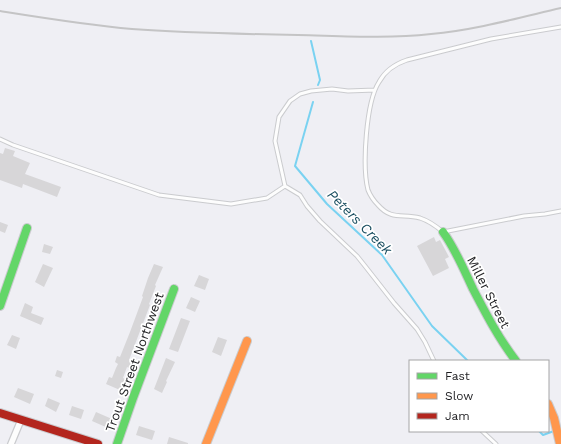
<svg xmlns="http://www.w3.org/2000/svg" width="561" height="444" viewBox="0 0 561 444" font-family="'Work Sans',sans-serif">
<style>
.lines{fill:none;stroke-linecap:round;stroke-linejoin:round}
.stream{stroke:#7ad2f1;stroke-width:2}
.building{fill:#d7d6d8}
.lane-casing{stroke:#cacbce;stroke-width:5}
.street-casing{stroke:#cacbce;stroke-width:8}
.fast-casing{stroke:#cacbce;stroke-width:10}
.slow-casing{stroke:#cacbce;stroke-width:10}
.jam-casing{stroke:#cacbce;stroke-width:10}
.lane{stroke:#fdfdfd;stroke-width:3}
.street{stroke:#fdfdfd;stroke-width:5.5}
.fast{stroke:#63d668;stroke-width:8}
.slow{stroke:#ff974d;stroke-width:8}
.jam{stroke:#b3261e;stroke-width:8}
.rail{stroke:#c4c4c5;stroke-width:2}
.labels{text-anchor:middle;stroke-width:3.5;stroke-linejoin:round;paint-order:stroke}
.street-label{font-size:13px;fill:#1e1e21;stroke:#fff}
.water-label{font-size:14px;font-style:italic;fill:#1b4f61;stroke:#fff}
</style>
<rect width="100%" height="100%" fill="#efeff4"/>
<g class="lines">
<path class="stream" d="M311,41l9,39 -2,5
M313,102l-18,64 32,38 55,51 50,71 36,35
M539,431l4,4 11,-4"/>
</g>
<path class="building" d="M5,148l10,3 -2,5 17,7 -5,11 36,13 -4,10 -34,-13 -1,4 -22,-8v-27l3,1z
M0,222l8,3 -3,8 -5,-2z
M434,237l2,5 4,-2 9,17 -4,2 4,9 -16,8 -16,-30z
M44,244l9,3 -3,7 -8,-2z
M43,264l10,4 -9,19 -9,-5z
M154,264l9,3 -8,18 1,1 -7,18 1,1 -21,55 3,2 -3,6 -2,-1 -4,11 2,1 -5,11 -14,-6 3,-7 3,1 4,-10 2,-4 -3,-2 2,-6 3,1 10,-25 13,-35 -1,-1 6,-18z
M199,275l10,4 -4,11 -11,-4z
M191,297l9,4 -5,11 -9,-4z
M25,303l8,4 -2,6 13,5 -3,7 -21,-9z
M181,318l9,3 -12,31 -9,-3z
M12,335l8,3 -4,11 -9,-4z
M218,337l9,3 -6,16 -9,-4z
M166,358l9,4 -9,19 1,1 -5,11 -8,-4z
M57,370l6,2 -2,6 -6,-2z
M18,388l16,6 -4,10 -16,-7z
M48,398l12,5 -4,9 -11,-6z
M72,406l12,4 -3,9 -12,-4z
M96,412l16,7 -4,9 -16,-7z
M139,426l16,5 -3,9 -16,-5z
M169,437l19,6v1h-21z"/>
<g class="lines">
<g class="lane-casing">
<path id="lane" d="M561,27l-70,12 -84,21c-12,4 -22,11 -28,22 -13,20 -17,84 -11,108 2,5 6,11 10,15 14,16 25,8 42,13 9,3 16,8 23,14l81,-16 21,-2 16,-3
M0,139l13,6 146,50 72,9 36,-6 18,-12 -10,-45 4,-24 11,-16 10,-7 11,-3 21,-2 16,2 27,-1
M285,186l15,9 7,11 13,15 37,35 8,10 29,37 23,26 8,13 9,19
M482,431l14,13"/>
</g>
<g class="street-casing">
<path id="street" d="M11,444l10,-24"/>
</g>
<g class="fast-casing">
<path id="fast" d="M443,232c13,18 21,38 30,57 13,25 26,50 43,72
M0,306l27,-78
M117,444l16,-46 41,-109"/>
</g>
<g class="slow-casing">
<path id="slow" d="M548,404l6,14 6,26
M206,444l41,-103"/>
</g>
<g class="jam-casing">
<path id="jam" d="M0,413l98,31"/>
</g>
<use href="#lane" class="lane"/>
<use href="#street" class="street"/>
<use href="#fast" class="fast"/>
<use href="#slow" class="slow"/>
<use href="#jam" class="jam"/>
<path class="rail" d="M0,11c44,7 87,14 132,18 55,4 110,5 166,6 44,1 89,4 133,-1 44,-4 87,-16 130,-26"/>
</g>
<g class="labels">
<g class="street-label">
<text transform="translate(489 292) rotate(63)" y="5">Miller Street</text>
<text transform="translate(134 362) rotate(-70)" y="5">Trout Street Northwest</text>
</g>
<g class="water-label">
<text transform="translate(360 222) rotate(45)" y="5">Peters Creek</text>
</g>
</g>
<rect x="409" y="360" width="140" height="72" fill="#ffffff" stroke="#a5a5a6"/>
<rect x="417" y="373" width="20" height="6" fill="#63d668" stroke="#a5a5a6"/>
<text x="445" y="380" font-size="12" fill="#1e1e21">Fast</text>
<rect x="417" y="393" width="20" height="6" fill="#ff974d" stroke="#a5a5a6"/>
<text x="445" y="400" font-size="12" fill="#1e1e21">Slow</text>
<rect x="417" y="413" width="20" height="6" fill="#b3261e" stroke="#a5a5a6"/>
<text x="445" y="420" font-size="12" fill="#1e1e21">Jam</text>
</svg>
